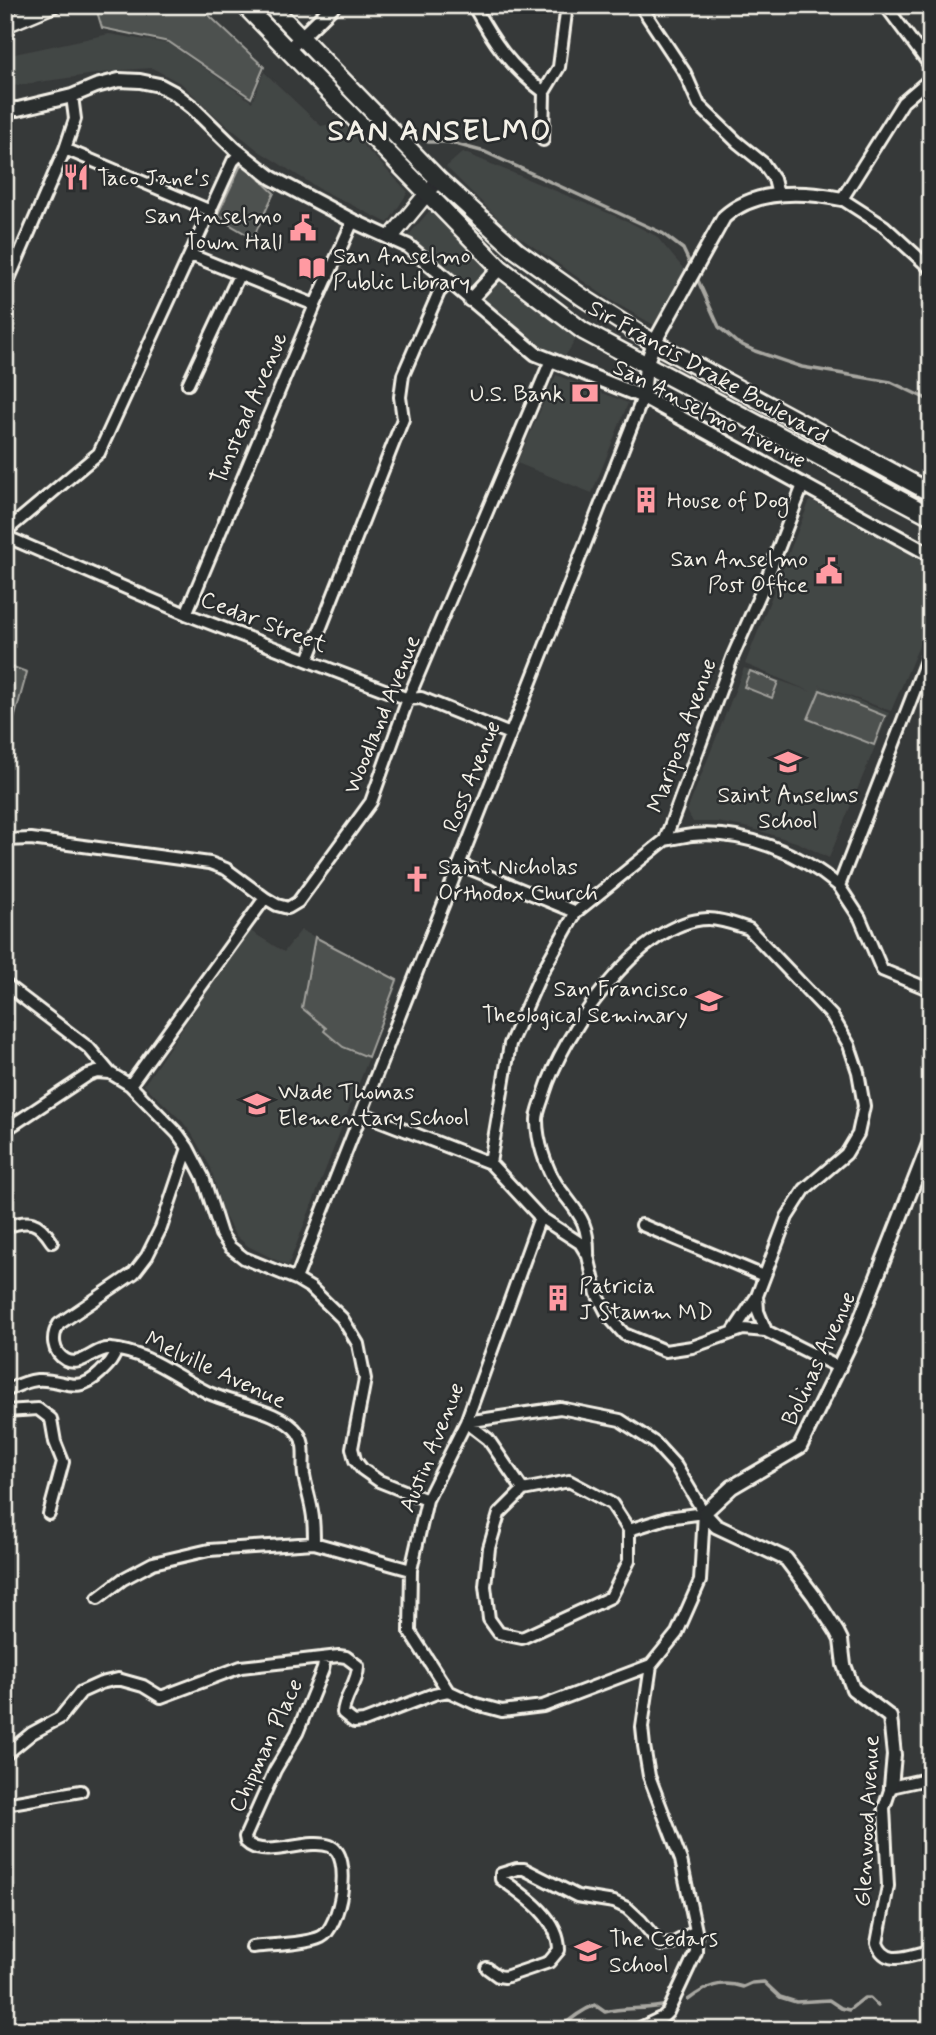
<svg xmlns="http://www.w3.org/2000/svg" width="936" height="2035" viewBox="0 0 936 2035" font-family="Mynerve,sans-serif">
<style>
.built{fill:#434645}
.green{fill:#4e514f;stroke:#a1a19c;stroke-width:2}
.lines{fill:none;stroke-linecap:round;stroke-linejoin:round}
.stream{stroke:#a8a7a1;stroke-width:3.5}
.minor-casing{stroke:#f4f1e8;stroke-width:16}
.tertiary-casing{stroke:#f4f1e8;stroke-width:18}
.secondary-casing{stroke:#f4f1e8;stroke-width:19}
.primary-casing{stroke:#f4f1e8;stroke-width:21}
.minor{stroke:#2a2d2e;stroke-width:10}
.tertiary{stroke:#2a2d2e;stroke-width:12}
.secondary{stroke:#2a2d2e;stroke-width:14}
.primary{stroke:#2a2d2e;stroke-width:16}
.labels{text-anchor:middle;stroke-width:5;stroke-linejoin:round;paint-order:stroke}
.poi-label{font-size:23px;fill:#f4f1e8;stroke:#2a2d2e;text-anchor:start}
.street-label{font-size:23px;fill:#f4f1e8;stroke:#2a2d2e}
.district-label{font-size:30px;font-weight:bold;letter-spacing:2px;fill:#f4f1e8;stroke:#2a2d2e}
</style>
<rect width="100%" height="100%" fill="#363939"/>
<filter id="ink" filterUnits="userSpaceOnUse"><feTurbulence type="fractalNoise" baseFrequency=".0143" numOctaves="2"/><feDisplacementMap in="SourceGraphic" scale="14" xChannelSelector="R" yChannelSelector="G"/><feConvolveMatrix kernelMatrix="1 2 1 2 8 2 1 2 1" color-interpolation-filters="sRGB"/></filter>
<g filter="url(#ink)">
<path class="built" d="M109,34l61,10 82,58 12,-30 57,54 20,-4 67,70 -20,31 -70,-35 -59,-37 -41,-33 -36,-34 -30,-16 -29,2 -118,17v-31z
M463,152l164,69 29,15 32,38 -34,51 -42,-24 -100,-69 -66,-65z
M432,208l146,128 -14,22 -30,-14 -127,-107z
M556,375l72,28 -36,90 -75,-30z
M810,500l121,65v53l-40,93 -73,-26 71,28 -60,145 -30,-15 -49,-15 -33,-6h-24l-6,-11 57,-143 68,24 -67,-28z
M249,930l35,22 17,-22 98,50 -111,286 -40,-20 -13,-11 -13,-24 -11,-43 -19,-34 -10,-13 -38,-36z"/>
<path class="green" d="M95,5h103l66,62 -13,31 -82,-56 -67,-14z
M242,163l32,30 -21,45 -24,-14 2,-4 -6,-6 -2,4 -5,-4z
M5,664l22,8 -22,80z
M750,671l28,11 -6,16 -28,-11z
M820,690l65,26 -11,29 -66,-26z
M315,937l82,43 -29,77 -25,-10 -19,-16 2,-3 -24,-20z"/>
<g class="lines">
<path class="stream" d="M428,142h20l37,10 177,81 21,16 8,17
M696,276l23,51 17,15 19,9 47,16 89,15 40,19
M688,2000c18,-14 33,-20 55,-13l9,-4 12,-1 16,15 16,5 33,-2 12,8 8,2 15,-12h6l8,8
M558,2030c11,-10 24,-20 37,-25l10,7c18,-5 38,-2 57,-6"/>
<g class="minor-casing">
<path id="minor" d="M473,5c20,36 37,62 71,87l15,-25 8,-62
M640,5l45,68 14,32 38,37 26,21 11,16 4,16
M885,5l46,62
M931,78l-28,24 -61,97 42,27 47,43
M543,140l1,-48
M65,149l146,62
M191,255l124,50
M5,288l60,-139 10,-30 -3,-23
M188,384l51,-109
M5,532l94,-79 134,-292 8,-8
M5,536l181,78 222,85 13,-1 89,36
M186,614l129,-309 38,-84
M931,648l-92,238 21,32 22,52 49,20
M308,660l95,-241 -3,-22 3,-22 36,-83 10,-10
M5,840l26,-1 179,24 16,6 39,29
M665,840c8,-1 18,-4 27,-5 52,-5 108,18 147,51
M459,864l117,48
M5,984l84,64 21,25 20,12 48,49 10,14 15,29 18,57 9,13 14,11 52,21 15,9 31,30 16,26 7,35 -13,69 3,12 7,9 17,12 48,19
M130,1085l135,-187 12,7 11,3 10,-6 73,-100 37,-103 143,-339
M361,1113l129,50 50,54 40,26 8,13 9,38 12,23 15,17 41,17 27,-4 51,-18 23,2 74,37
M5,1130l83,-55 9,-3 13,1
M188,1148l-27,80 -14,28 -13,17 -75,51c-8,12 -7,28 7,36 16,8 29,-13 45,-11 36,3 64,27 96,43 23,12 75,18 91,41 9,12 4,28 6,42 2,12 6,24 8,36 2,10 2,21 2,32
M490,1163l20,-119 31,-70 35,-62 89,-72 67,-182 33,-75 38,-98
M642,1225l122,51
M5,1227c24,-8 33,-7 47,15
M588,1256c1,-37 -11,-43 -31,-71 -11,-17 -20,-44 -20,-65 0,-8 5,-18 7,-26 18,-59 95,-174 164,-175 14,0 29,6 41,10l83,87 17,29 9,27 6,34 -6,28 -12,20 -41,35 -18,28 -30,79 -24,36
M296,1279l347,-882
M757,1296l1,15 8,20
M5,1391c11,-5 21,-10 32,-11 27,-2 39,16 63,-7 7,-7 14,-13 16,-23
M5,1411l33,-2 13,10 4,23 8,20 -14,52
M466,1422l22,17 35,51 -24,24 -10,34 -4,38 4,33 10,14 23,5 89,-41 18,-36v-31l38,-12 37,-5
M466,1422l94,-14 60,12 35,23 21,23 28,47
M523,1490l46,-9 43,23 17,26
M98,1598l25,-19 30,-16 56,-13 105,-7 97,27
M448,1691l-38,-59 1,-62 16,-70 39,-78 74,-205
M5,1755l27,-22 28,-15 21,-26 20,-9 17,-4 25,7 18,11 80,-30 98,-11 7,1 12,9c0,17 -14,30 -15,47l11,9 10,-1 70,-27 14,-3 28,13 26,7 41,-5 108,-41 26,-32 23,-52 4,-68
M931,1778l-40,9 -7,21 4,78 -11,57c9,26 34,11 54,8
M5,1804l76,-13
M252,1947c17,-2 55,-3 69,-10 19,-9 33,-82 9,-91 -23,-9 -65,15 -84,-4l-1,-5 30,-67 22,-37 26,-64 2,-11
M487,1968l11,8 7,1 44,-15 10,-12c0,-32 -35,-55 -58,-71v-5l16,-5h7l53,27 37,6 13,6 14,13 20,24 11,-1 24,-13
M636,2030l27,-13 5,-5 28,-60v-21l-15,-71 -32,-84 -5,-30 -2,-19 9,-62"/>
</g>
<g class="tertiary-casing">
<path id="tertiary" d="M288,50l46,-45
M5,109h13l54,-13 24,-10 23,-6 21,1 19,4 15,8 18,14 43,42 37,29 81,43 55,25 128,108 107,43 288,158
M470,300l30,-32
M643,397l3,-32 8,-22 70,-126c31,-28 79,-26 118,-18
M891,1787l3,-32 -4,-38 -37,-28 -9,-24 -3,-25 -4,-8 -23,-36 -28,-37 -70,-33 -12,-13 28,-26 68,-40 55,-114 76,-194"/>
</g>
<g class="secondary-casing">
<path id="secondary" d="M5,25l48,-20
M391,237l42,-51"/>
</g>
<g class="primary-casing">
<path id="primary" d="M244,5l256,263 83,63 348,185
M270,5l169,175 78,71 65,46 72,46 277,150"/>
</g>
<use href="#minor" class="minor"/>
<use href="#tertiary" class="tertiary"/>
<use href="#secondary" class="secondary"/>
<use href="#primary" class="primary"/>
</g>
</g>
<defs>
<g id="restaurant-bare" transform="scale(2.1)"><path d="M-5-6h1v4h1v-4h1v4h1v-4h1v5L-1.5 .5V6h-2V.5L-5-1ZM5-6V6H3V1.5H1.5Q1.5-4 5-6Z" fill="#ff9aa2" stroke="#2a2d2e" stroke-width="2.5" paint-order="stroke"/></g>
<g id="civic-bare" transform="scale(2.1)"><path d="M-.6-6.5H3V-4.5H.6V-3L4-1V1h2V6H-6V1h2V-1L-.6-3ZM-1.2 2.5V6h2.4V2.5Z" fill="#ff9aa2" stroke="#2a2d2e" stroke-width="2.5" paint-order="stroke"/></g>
<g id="library-bare" transform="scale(2.1)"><path d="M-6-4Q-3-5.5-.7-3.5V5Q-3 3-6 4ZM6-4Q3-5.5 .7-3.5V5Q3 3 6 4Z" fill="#ff9aa2" stroke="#2a2d2e" stroke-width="2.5" paint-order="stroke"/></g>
<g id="bank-bare" transform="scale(2.1)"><path d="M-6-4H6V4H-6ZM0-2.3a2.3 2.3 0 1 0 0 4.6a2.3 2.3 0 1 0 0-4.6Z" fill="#ff9aa2" stroke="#2a2d2e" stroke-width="2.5" paint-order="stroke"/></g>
<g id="building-bare" transform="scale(2.1)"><path d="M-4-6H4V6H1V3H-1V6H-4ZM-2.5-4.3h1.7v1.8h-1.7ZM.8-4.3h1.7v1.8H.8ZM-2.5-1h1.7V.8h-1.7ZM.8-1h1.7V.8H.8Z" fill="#ff9aa2" stroke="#2a2d2e" stroke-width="2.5" paint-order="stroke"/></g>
<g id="school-bare" transform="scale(2.1)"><path d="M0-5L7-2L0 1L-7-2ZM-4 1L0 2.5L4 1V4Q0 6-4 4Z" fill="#ff9aa2" stroke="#2a2d2e" stroke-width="2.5" paint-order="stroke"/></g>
<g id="church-bare" transform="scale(2.1)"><path d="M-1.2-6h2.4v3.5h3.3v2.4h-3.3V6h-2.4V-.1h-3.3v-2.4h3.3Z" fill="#ff9aa2" stroke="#2a2d2e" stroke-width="2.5" paint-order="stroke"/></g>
</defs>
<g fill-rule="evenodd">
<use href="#restaurant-bare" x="76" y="177"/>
<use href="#civic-bare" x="303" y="228"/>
<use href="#library-bare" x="312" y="268"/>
<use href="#bank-bare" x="585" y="393"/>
<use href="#building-bare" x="646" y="500"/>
<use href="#civic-bare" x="829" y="571"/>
<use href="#school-bare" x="788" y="762"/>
<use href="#church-bare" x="417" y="879"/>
<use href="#school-bare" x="709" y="1001"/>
<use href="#school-bare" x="257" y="1104"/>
<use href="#building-bare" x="558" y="1298"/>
<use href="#school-bare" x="588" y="1951"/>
</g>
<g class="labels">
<g class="poi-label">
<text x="97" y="185">Taco Jane's</text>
<text x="282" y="223" text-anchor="end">San Anselmo<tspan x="282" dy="26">Town Hall</tspan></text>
<text x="333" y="263">San Anselmo<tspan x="333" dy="26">Public Library</tspan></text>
<text x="564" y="401" text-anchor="end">U.S. Bank</text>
<text x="667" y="508">House of Dog</text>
<text x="808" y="566" text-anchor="end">San Anselmo<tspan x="808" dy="26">Post Office</tspan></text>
<text x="788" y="802" text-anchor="middle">Saint Anselms<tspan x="788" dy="26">School</tspan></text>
<text x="438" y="874">Saint Nicholas<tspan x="438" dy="26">Orthodox Church</tspan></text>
<text x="688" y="996" text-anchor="end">San Francisco<tspan x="688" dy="26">Theological Seminary</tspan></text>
<text x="278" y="1099">Wade Thomas<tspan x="278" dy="26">Elementary School</tspan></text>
<text x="579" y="1293">Patricia<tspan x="579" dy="26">J Stamm MD</tspan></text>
<text x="609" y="1946">The Cedars<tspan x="609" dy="26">School</tspan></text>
</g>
<g class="street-label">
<text transform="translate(709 371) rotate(29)" y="8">Sir Francis Drake Boulevard</text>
<text transform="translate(248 408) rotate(-67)" y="8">Tunstead Avenue</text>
<text transform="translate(710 413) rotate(27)" y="8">San Anselmo Avenue</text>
<text transform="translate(264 621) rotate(21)" y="8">Cedar Street</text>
<text transform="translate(381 714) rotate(-68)" y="8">Woodland Avenue</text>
<text transform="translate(681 735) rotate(-70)" y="8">Mariposa Avenue</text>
<text transform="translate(471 776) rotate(-68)" y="8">Ross Avenue</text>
<text transform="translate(818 1358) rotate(-65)" y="8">Bolinas Avenue</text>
<text transform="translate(216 1369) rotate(25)" y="8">Melville Avenue</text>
<text transform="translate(431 1447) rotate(-68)" y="8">Austin Avenue</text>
<text transform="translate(265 1745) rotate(-65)" y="8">Chipman Place</text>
<text transform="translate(866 1821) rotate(-87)" y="8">Glenwood Avenue</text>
</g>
<g class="district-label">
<text x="440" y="140">SAN ANSELMO</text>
</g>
</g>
<rect width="936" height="2035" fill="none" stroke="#2a2d2e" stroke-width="28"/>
<rect x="14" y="14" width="908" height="2007" fill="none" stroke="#f4f1e8" stroke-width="2.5" filter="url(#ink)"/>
</svg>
